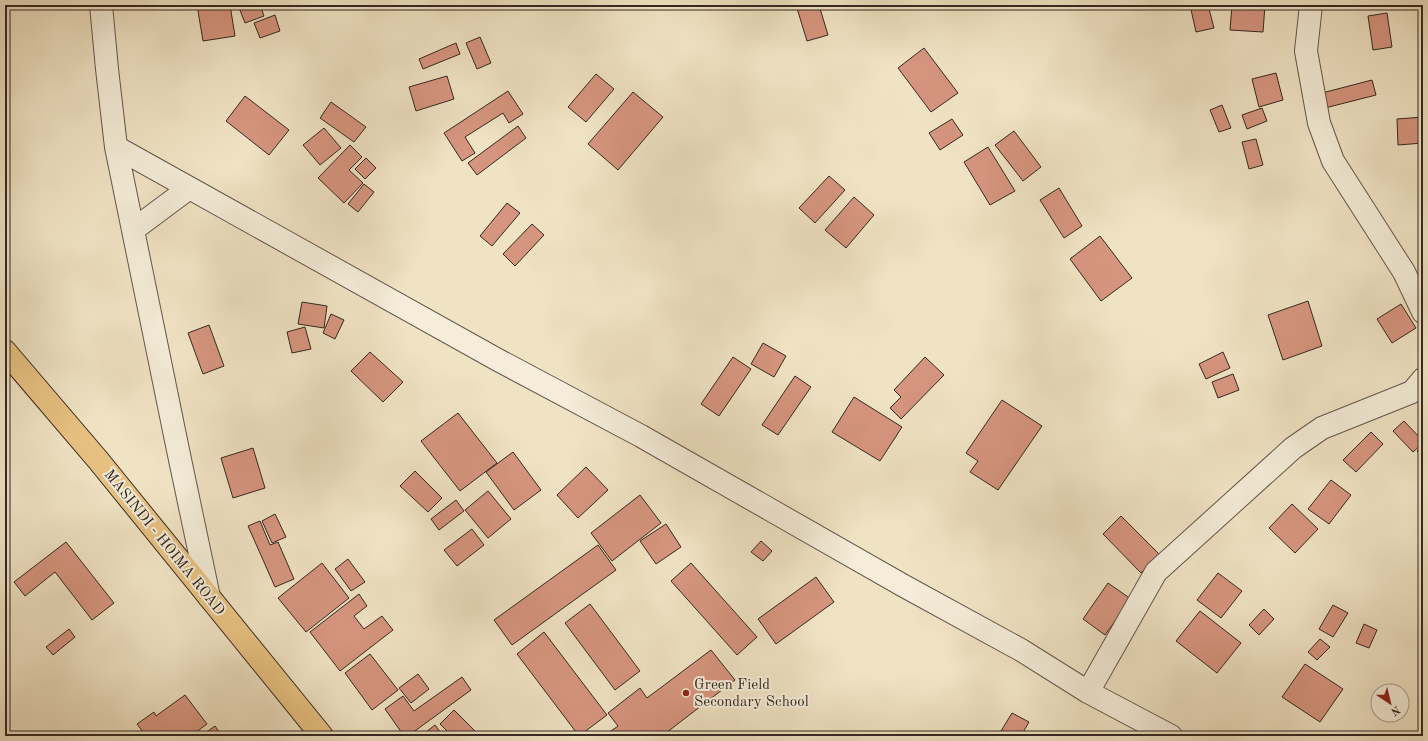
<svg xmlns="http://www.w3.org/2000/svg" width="1428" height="741" viewBox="0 0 1428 741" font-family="'Old Standard TT',serif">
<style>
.building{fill:#d6957f;stroke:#342822}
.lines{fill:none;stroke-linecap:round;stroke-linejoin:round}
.minor-casing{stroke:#63574a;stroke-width:24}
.major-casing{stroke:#342822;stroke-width:24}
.minor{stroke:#f5edd9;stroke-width:22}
.major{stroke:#e8c282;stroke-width:22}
.poi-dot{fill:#8f2418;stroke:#f5edd9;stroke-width:1.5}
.labels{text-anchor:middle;stroke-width:4;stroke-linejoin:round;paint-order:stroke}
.street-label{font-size:15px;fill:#342822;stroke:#f5edd9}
.poi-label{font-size:15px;fill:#342822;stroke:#f5edd9;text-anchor:start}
</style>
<rect width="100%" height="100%" fill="#f0e3c4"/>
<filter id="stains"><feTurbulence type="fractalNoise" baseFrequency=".005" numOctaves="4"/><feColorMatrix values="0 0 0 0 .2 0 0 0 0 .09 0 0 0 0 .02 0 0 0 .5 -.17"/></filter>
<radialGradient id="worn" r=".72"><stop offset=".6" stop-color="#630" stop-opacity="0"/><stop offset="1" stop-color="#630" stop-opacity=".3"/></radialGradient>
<path class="building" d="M197,5h33l5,31 -32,5z
M238,5h22l4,11 -19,7z
M796,5h23l9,30 -21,6z
M1190,5h18l6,23 -18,4z
M1232,5h33l-2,27 -33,-2z
M1387,13l5,34 -19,3 -5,-34z
M275,15l5,16 -20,7 -6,-15z
M480,37l11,26 -14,6 -11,-26z
M456,43l4,11 -37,15 -4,-10z
M924,48l34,45 -27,19 -33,-44z
M1276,73l7,27 -24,7 -7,-28z
M596,74l18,15 -28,33 -18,-15z
M447,76l7,23 -38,12 -7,-24z
M1372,80l4,15 -51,13 -3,-15z
M508,91l15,23 -14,9 -6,-10 -38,24 10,16 -13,8 -18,-28z
M633,92l30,25 -45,53 -30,-26z
M245,96l44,34 -20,25 -43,-34z
M331,102l35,25 -12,15 -34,-24z
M1222,105l9,23 -12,4 -9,-22z
M1262,108l5,13 -20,8 -5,-14z
M1423,117v26l-25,2 -1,-26z
M952,119l11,16 -23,15 -11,-17z
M518,126l8,12 -49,37 -9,-12z
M324,128l17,20 -21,17 -17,-20z
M1014,131l27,36 -18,14 -28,-36z
M1256,139l7,26 -14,4 -7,-27z
M350,145l12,12 -13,13 14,13 -19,20 -26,-25z
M988,147l27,44 -25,14 -26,-43z
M366,158l10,10 -11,11 -10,-10z
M829,176l16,14 -30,33 -16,-15z
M364,184l10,8 -16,20 -10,-8z
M1059,188l23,38 -18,12 -24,-38z
M854,197l20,18 -28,33 -21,-18z
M507,203l13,10 -28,33 -12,-10z
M532,224l12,11 -29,31 -12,-12z
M1100,236l32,42 -31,23 -31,-42z
M1308,301l14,45 -39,14 -15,-45z
M302,302l25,4 -3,22 -26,-4z
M1401,304l15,24 -24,15 -15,-24z
M331,314l13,6 -9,19 -12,-6z
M209,325l15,41 -21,8 -15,-41z
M305,327l6,22 -19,4 -5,-21z
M763,343l23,13 -12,21 -23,-13z
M370,352l33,30 -20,20 -32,-31z
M1223,352l7,16 -24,11 -7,-15z
M733,357l18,12 -32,47 -18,-12z
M925,357l19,18 -43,44 -11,-11 11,-11 -7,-7z
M1233,374l6,16 -21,8 -6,-16z
M795,376l16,11 -33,48 -16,-10z
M854,397l48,30 -22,34 -48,-29z
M1002,400l40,26 -44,64 -28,-18 8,-11 -12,-8z
M458,413l39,50 -37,28 -39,-50z
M1404,421l19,20v2l-10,9 -20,-21z
M1371,432l12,12 -27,28 -13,-12z
M1423,445v13l-6,-7z
M253,448l12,40 -32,10 -12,-40z
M513,452l28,38 -27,20 -28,-38z
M586,467l22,23 -30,28 -21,-23z
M415,471l27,27 -14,14 -28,-26z
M1331,480l20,15 -22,29 -21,-15z
M488,491l23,28 -23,19 -23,-28z
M640,495l21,28 -49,38 -21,-28z
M456,500l8,11 -25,19 -8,-11z
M1292,504l26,25 -23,24 -26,-25z
M275,514l11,23 -14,6 -10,-22z
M1121,516l39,39 -19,18 -38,-39z
M260,521l10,24 8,-3 16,37 -19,8 -27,-61z
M666,524l15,23 -25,17 -16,-23z
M472,529l12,16 -27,21 -13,-16z
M761,541l11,10 -9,10 -12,-9z
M66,542l48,61 -22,17 -37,-48 -30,24 -11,-14z
M598,545l18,25 -104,75 -18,-25z
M348,559l17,23 -14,9 -16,-22z
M322,563l27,35 -43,34 -28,-34z
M691,563l66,74 -20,18 -66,-74z
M1218,573l24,18 -21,27 -24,-18z
M816,577l18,25 -58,42 -18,-25z
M1108,583l23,16 -26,36 -22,-16z
M359,594l8,12 -13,10 10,13 18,-13 11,14 -53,41 -30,-39z
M590,604l50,67 -25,19 -50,-67z
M1333,605l15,8 -15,24 -14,-8z
M1264,609l10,10 -15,16 -10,-10z
M1200,611l41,32 -24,30 -41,-32z
M1364,624l13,6 -8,18 -13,-5z
M69,629l6,8 -22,18 -7,-8z
M544,632l63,83 -28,21 -62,-82z
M1320,639l10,8 -13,13 -9,-8z
M711,650l24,30 -73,56h-58l14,-10 -10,-13 32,-25 7,10z
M370,654l28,36 -26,20 -27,-37z
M1305,664l38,25 -23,33 -38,-25z
M418,674l11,15 -18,14 -12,-15z
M462,677l9,13 -63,46h-4l-19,-27 18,-13 11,15z
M185,695l22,29 -16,12h-45l-9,-12 17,-12 2,4z
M454,710l26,26h-28l-12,-12z
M1012,713l17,9 -8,14h-23z
M435,725l8,11h-22z
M215,726l7,10h-21z"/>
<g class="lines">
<g class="minor-casing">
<path id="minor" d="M101,5l6,64 9,78 62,303 31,147
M1311,5l-5,46 13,72 14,38 71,111 19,40
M116,147l382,213 143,76 263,150 117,64 67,42 83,44
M133,230l55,-41
M1088,692l68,-120 137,-124 29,-20 90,-36 11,-13"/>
</g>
<g class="major-casing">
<path id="major" d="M5,351l93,109 224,276"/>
</g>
<use href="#minor" class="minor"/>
<use href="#major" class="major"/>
</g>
<circle class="poi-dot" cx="686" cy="693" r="4"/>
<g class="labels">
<g class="street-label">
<text transform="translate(165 542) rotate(51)" y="5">MASINDI - HOIMA ROAD</text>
</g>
<g class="poi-label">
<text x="694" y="689">Green Field<tspan x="694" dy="17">Secondary School</tspan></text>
</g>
</g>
<rect width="1428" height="741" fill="none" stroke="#f0e3c4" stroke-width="20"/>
<rect x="6" y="6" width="1416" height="729" fill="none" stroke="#342822" stroke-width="2"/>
<rect x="10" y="10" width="1408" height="721" fill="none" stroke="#342822"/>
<g transform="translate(1390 703) rotate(145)"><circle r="19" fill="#f5edd9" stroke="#a89e90"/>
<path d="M0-3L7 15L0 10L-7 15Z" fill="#8f2418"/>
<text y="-6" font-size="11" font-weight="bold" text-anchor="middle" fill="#342822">N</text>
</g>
<rect width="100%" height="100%" filter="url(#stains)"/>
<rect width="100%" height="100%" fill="url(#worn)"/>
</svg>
